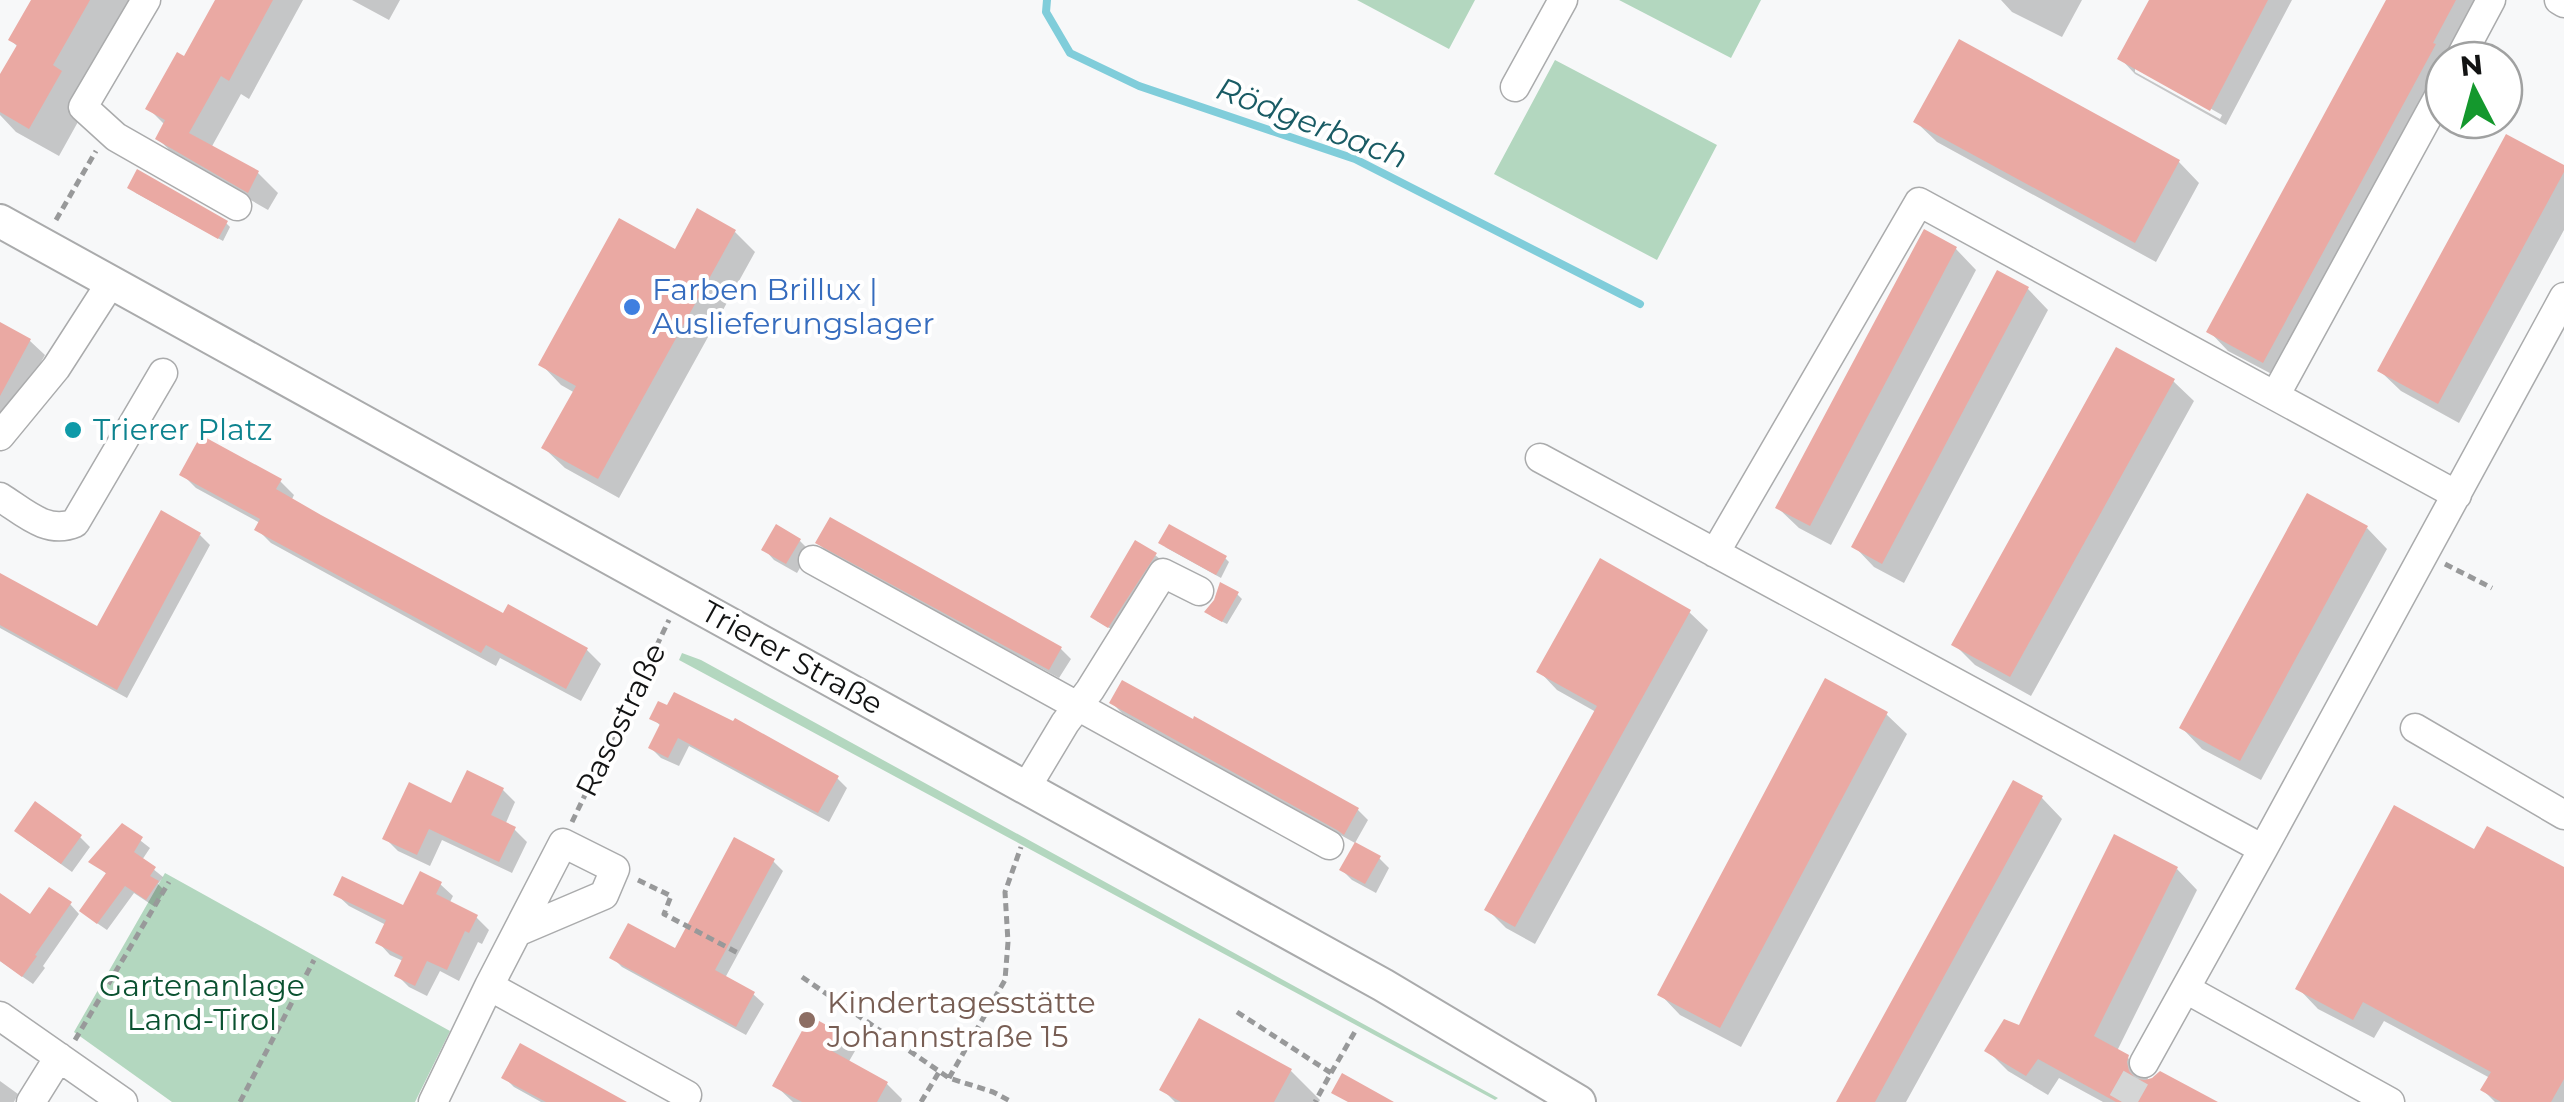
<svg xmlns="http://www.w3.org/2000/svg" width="2564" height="1102" viewBox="0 0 2564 1102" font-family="Montserrat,sans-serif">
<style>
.green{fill:#b3d7bf}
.shadow{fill:#0003;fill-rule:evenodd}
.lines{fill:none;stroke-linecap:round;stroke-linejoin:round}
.stream{stroke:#80cdda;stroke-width:8}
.building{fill:#eaa9a3}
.minor-tunnel{stroke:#d5d6d6;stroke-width:28;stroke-dasharray:28 14;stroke-linecap:butt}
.minor-casing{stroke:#aaabac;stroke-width:31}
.major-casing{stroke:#aaabac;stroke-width:36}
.path{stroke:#98999a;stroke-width:5;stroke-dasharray:8 5;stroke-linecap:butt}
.minor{stroke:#fff;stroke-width:28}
.major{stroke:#fff;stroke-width:32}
.shop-dot{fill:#3f7fe0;stroke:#fff;stroke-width:4}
.culture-dot{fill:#0f9aa8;stroke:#fff;stroke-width:4}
.education-dot{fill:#8d6e63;stroke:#fff;stroke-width:4}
.labels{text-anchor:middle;stroke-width:8;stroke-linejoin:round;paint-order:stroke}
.shop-label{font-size:30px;fill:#366cbe;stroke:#fff;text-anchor:start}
.culture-label{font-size:30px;fill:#0d838f;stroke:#fff;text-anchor:start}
.street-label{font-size:30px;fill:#121313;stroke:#fff}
.park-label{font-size:30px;fill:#0a5130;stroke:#fff}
.education-label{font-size:30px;fill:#785e54;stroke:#fff;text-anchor:start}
.water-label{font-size:32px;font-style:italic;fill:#195b64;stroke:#fff}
</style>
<rect width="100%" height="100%" fill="#f7f8f9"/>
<path class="green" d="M1357,0h118l-26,49z
M1619,0h142l-30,58z
M1555,60l162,85 -60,115 -163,-86z
M682,653l19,7 797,438 -3,2 -816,-440z
M165,873l285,158 -35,71h-243l-98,-70z"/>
<path class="shadow" d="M33,0h102l-46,102 -30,54 -43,-24 -16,-17v-35l18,-33 -7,-7z
M218,0h85l-54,99 -8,-5 -30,54 47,25 20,20 -10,17 -90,-52 -20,-19 7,-14 -17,-17 37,-49z
M352,0h48l-11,20z
M2001,0h81l-20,37 -50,-25z
M2152,0h140l-66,125 -91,-51 -15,-16zM2135,66l87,49 -2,4 -85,-47z
M2389,0h94l-30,60h-9v24l-161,296 -55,-29 -19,-20z
M1916,122l263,40 20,21 -43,79 -219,-120z
M2564,168v62l-105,193 -58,-32 -21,-20z
M134,192l92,31 4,4 -7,14z
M735,232l20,20 -136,246 -54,-30 -21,-20 31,-55 -14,-8 -20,-21 135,-112z
M1925,232l31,17 20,21 -145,275 -32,-17 -21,-20z
M1998,274l30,15 20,21 -144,273 -30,-16 -20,-21z
M0,324l30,17 15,14 -22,40 -23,29z
M2173,381l21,20 -163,295 -56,-31 -21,-21z
M182,474l98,7 14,14 -3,6 213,116 83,33 14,14 -20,37 -81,-43 -4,8 -225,-123 -14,-14 3,-6 -64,-35z
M2367,528l20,21 -126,231 -59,-31 -20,-21z
M200,535l10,10 -83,153 -127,-70v-47l98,48z
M800,541l10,10 -13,22 -23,-13 -10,-11z
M818,543l243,106 10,10 -12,19 -231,-125z
M1165,547l60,11 4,4 -8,16z
M1155,555l5,4 -47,71 -16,-9z
M1237,594l5,5 -15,25 -16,-8z
M1689,612l19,18 -173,314 -29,-16 -19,-19 109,-197 -39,-22 -18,-19z
M1112,703l82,19 164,88 10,10 -13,23 -233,-130z
M1886,714l21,20 -166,313 -61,-32 -20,-21z
M652,718l185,60 10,10 -18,34 -140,-76 -10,20 -18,-8 -10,-10 11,-21z
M2014,783l28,15 20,21 -156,283h-61z
M503,790l12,12 -10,23 9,4 13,13 -15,31 -70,-33 -12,26 -32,-15 -13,-13 68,-32z
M123,827l27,21 -8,12 21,17 -5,7 7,7 -10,16 -21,-14 -27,37 -16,-11 17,-44 -16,-14z
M17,830l63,7 10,10 -18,25 -45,-32z
M2475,852l89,18v232h-69l-12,-12 7,-12 -106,-57 -10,17 -56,-29 -20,-21z
M1379,858l10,10 -13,25 -24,-13 -10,-10z
M773,861l10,10 -58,107 28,16 11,10 -18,31 -124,-68 -10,-10 64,-6z
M2177,869l20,21 -80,161 10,6 21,21 -1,5 65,19h-109l-44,-24 -11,17 -40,-24 -21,-21 33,-22z
M440,884l13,12 -4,8 27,13 13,13 -7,14 -4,-2 -19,39 -19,-10 -13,25 -18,-9 -12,-12 6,-14 -13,-6 -12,-13 8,-17 -37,-19 -13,-12 68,15z
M0,896l30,22 40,-14 9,10 -36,52 2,2 -12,16 -33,-23z
M840,1036l15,15 -7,12 39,21 15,15 -1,3h-108l-18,-17z
M1291,1071l29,29 -1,2h-144l-13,-13z
M504,1077l118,25h-81l-27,-15z
M0,1081l18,13 -4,8h-14z"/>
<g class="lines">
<path class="stream" d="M1047,0l-1,12 24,41 69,33 216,73 285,145"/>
</g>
<path class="building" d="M31,0h59l-37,65 9,6 -33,58 -29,-17v-38l17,-29 -9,-5z
M215,0h58l-44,81 -8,-5 -32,57 70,38 -11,22 -93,-54 10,-19 -20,-11 32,-57 7,4z
M2149,0h119l-58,111 -93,-52z
M2386,0h70l-23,43 3,1 -173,319 -57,-31z
M1959,39l221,121 -45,83 -222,-121z
M2506,134l58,31v7l-126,232 -61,-33z
M137,169l91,52 -10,18 -91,-51z
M697,208l39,22 -138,249 -57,-31 35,-62 -38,-21 81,-147 56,31z
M1924,229l33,18 -147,279 -35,-18z
M1997,270l32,17 -147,277 -31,-17z
M0,322l31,17 -31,57z
M2116,347l59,32 -165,298 -59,-32z
M201,435l81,44 -6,10 45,26 182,98 5,-9 80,44 -22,41 -80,-44 -5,8 -227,-123 6,-11 -81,-44z
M2307,493l61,33 -128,235 -61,-33z
M161,510l40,23 -84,157 -117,-65v-52l97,53z
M830,517l232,130 -13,23 -234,-127z
M776,524l25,15 -15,25 -25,-14z
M1169,524l58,32 -11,19 -58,-32z
M1135,540l22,13 -49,75 -18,-11z
M1600,558l91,52 -176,317 -31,-17 113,-204 -61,-34z
M1220,582l19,10 -17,30 -18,-10 10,-12z
M1825,678l63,34 -168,316 -63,-33z
M1122,680l71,39 1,-3 165,92 -15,27 -7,-5 -228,-127z
M674,692l59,29 2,-3 104,58 -21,37 -140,-75 -10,20 -20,-10 12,-24 -11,-5 9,-18 9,4z
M467,770l37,18 -13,27 25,12 -17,35 -70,-33 -12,26 -35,-16 27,-57 42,21z
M2013,780l30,16 -168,306h-39z
M35,801l47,34 -21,29 -47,-33z
M2394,805l80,44 13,-23 77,41v212l-13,23h-50l-21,-12 11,-18 -128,-70 -10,18 -58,-31z
M122,823l21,14 -9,15 22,15 -6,9 9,5 -13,19 -21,-14 -28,38 -18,-13 27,-38 -18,-11z
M2114,834l64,33 -84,169 35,19 -2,7 2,9 7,8 9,1 7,-2 8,-7 58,31h-102l-78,-43 -12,17 -42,-25 20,-32 15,6z
M734,837l41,22 -60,111 40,22 -19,35 -127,-69 19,-35 47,25z
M1355,842l26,14 -16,28 -26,-14z
M420,871l22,11 -6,12 42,21 -9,18 -4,-2 -18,39 -20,-9 -12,25 -21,-10 9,-19 -28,-14 11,-23 -53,-25 9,-19 61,29z
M49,887l23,15 -37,53 2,1 -15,21 -22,-16v-68l30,21z
M810,1016l31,17 -9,18 56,31 -11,20h-75l-30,-16z
M1199,1018l93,51 -18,33h-93l-22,-12z
M520,1043l58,32 49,27h-81l-45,-24z
M1342,1073l52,29h-46l-17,-9z"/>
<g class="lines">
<path class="minor-tunnel" d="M2122,1102l22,-39"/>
<g class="minor-casing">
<path id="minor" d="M146,0l-63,107 33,30 121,69
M2559,0l5,3
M2459,60l32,-60
M1515,87l48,-87
M2275,396l169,-309
M0,436l56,-68 54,-84
M1540,458l723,391
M0,497c24,15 47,38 75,26l88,-150
M1715,553l204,-351 538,293
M813,560l516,285
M2415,728l149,87
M1026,788l39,-65 25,-33 73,-117 36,18
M489,986l198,109
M2186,989l204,113
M0,1016l123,86
M2144,1063l119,-214 301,-552
M31,1102l28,-45
M433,1102l56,-116 74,-143 52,26 -11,26 -87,37"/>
</g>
<g class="major-casing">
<path id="major" d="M0,221l1383,764 196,117"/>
</g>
<path class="path" d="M56,220l40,-69
M2445,564l47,24
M572,822l97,-202
M638,880l33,16 -7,18 76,40
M802,977l147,101 44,14 19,10
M1237,1012l94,61 -16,29
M75,1040l94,-158
M1331,1073l25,-43
M949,1078l56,-98 3,-38 -3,-50 16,-45
M240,1102l74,-142
M921,1102l18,-30"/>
<use href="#minor" class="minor"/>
<use href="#major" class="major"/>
</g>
<circle class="shop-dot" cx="632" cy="307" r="10"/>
<circle class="culture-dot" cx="73" cy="430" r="10"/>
<circle class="education-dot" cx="807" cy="1020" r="10"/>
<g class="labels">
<g class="shop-label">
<text x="652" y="300">Farben Brillux |<tspan x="652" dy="34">Auslieferungslager</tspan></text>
</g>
<g class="culture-label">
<text x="93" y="440">Trierer Platz</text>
</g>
<g class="street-label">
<text transform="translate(792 658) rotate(29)" y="10">Trierer Straße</text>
<text transform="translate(621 720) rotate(-64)" y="10">Rasostraße</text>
</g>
<g class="park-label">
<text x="202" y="996">Gartenanlage<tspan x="202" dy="34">Land-Tirol</tspan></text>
</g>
<g class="education-label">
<text x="827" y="1013">Kindertagesstätte<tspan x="827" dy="34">Johannstraße 15</tspan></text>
</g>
<g class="water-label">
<text transform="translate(1312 123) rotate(21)" y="11">Rödgerbach</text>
</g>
</g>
<g transform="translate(2474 90) rotate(354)"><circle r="48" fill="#ffffff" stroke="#a0a1a1" stroke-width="2.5"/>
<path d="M0-8L18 38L0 25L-18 38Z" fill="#14982d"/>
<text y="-15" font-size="28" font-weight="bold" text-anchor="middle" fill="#121313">N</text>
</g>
</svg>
